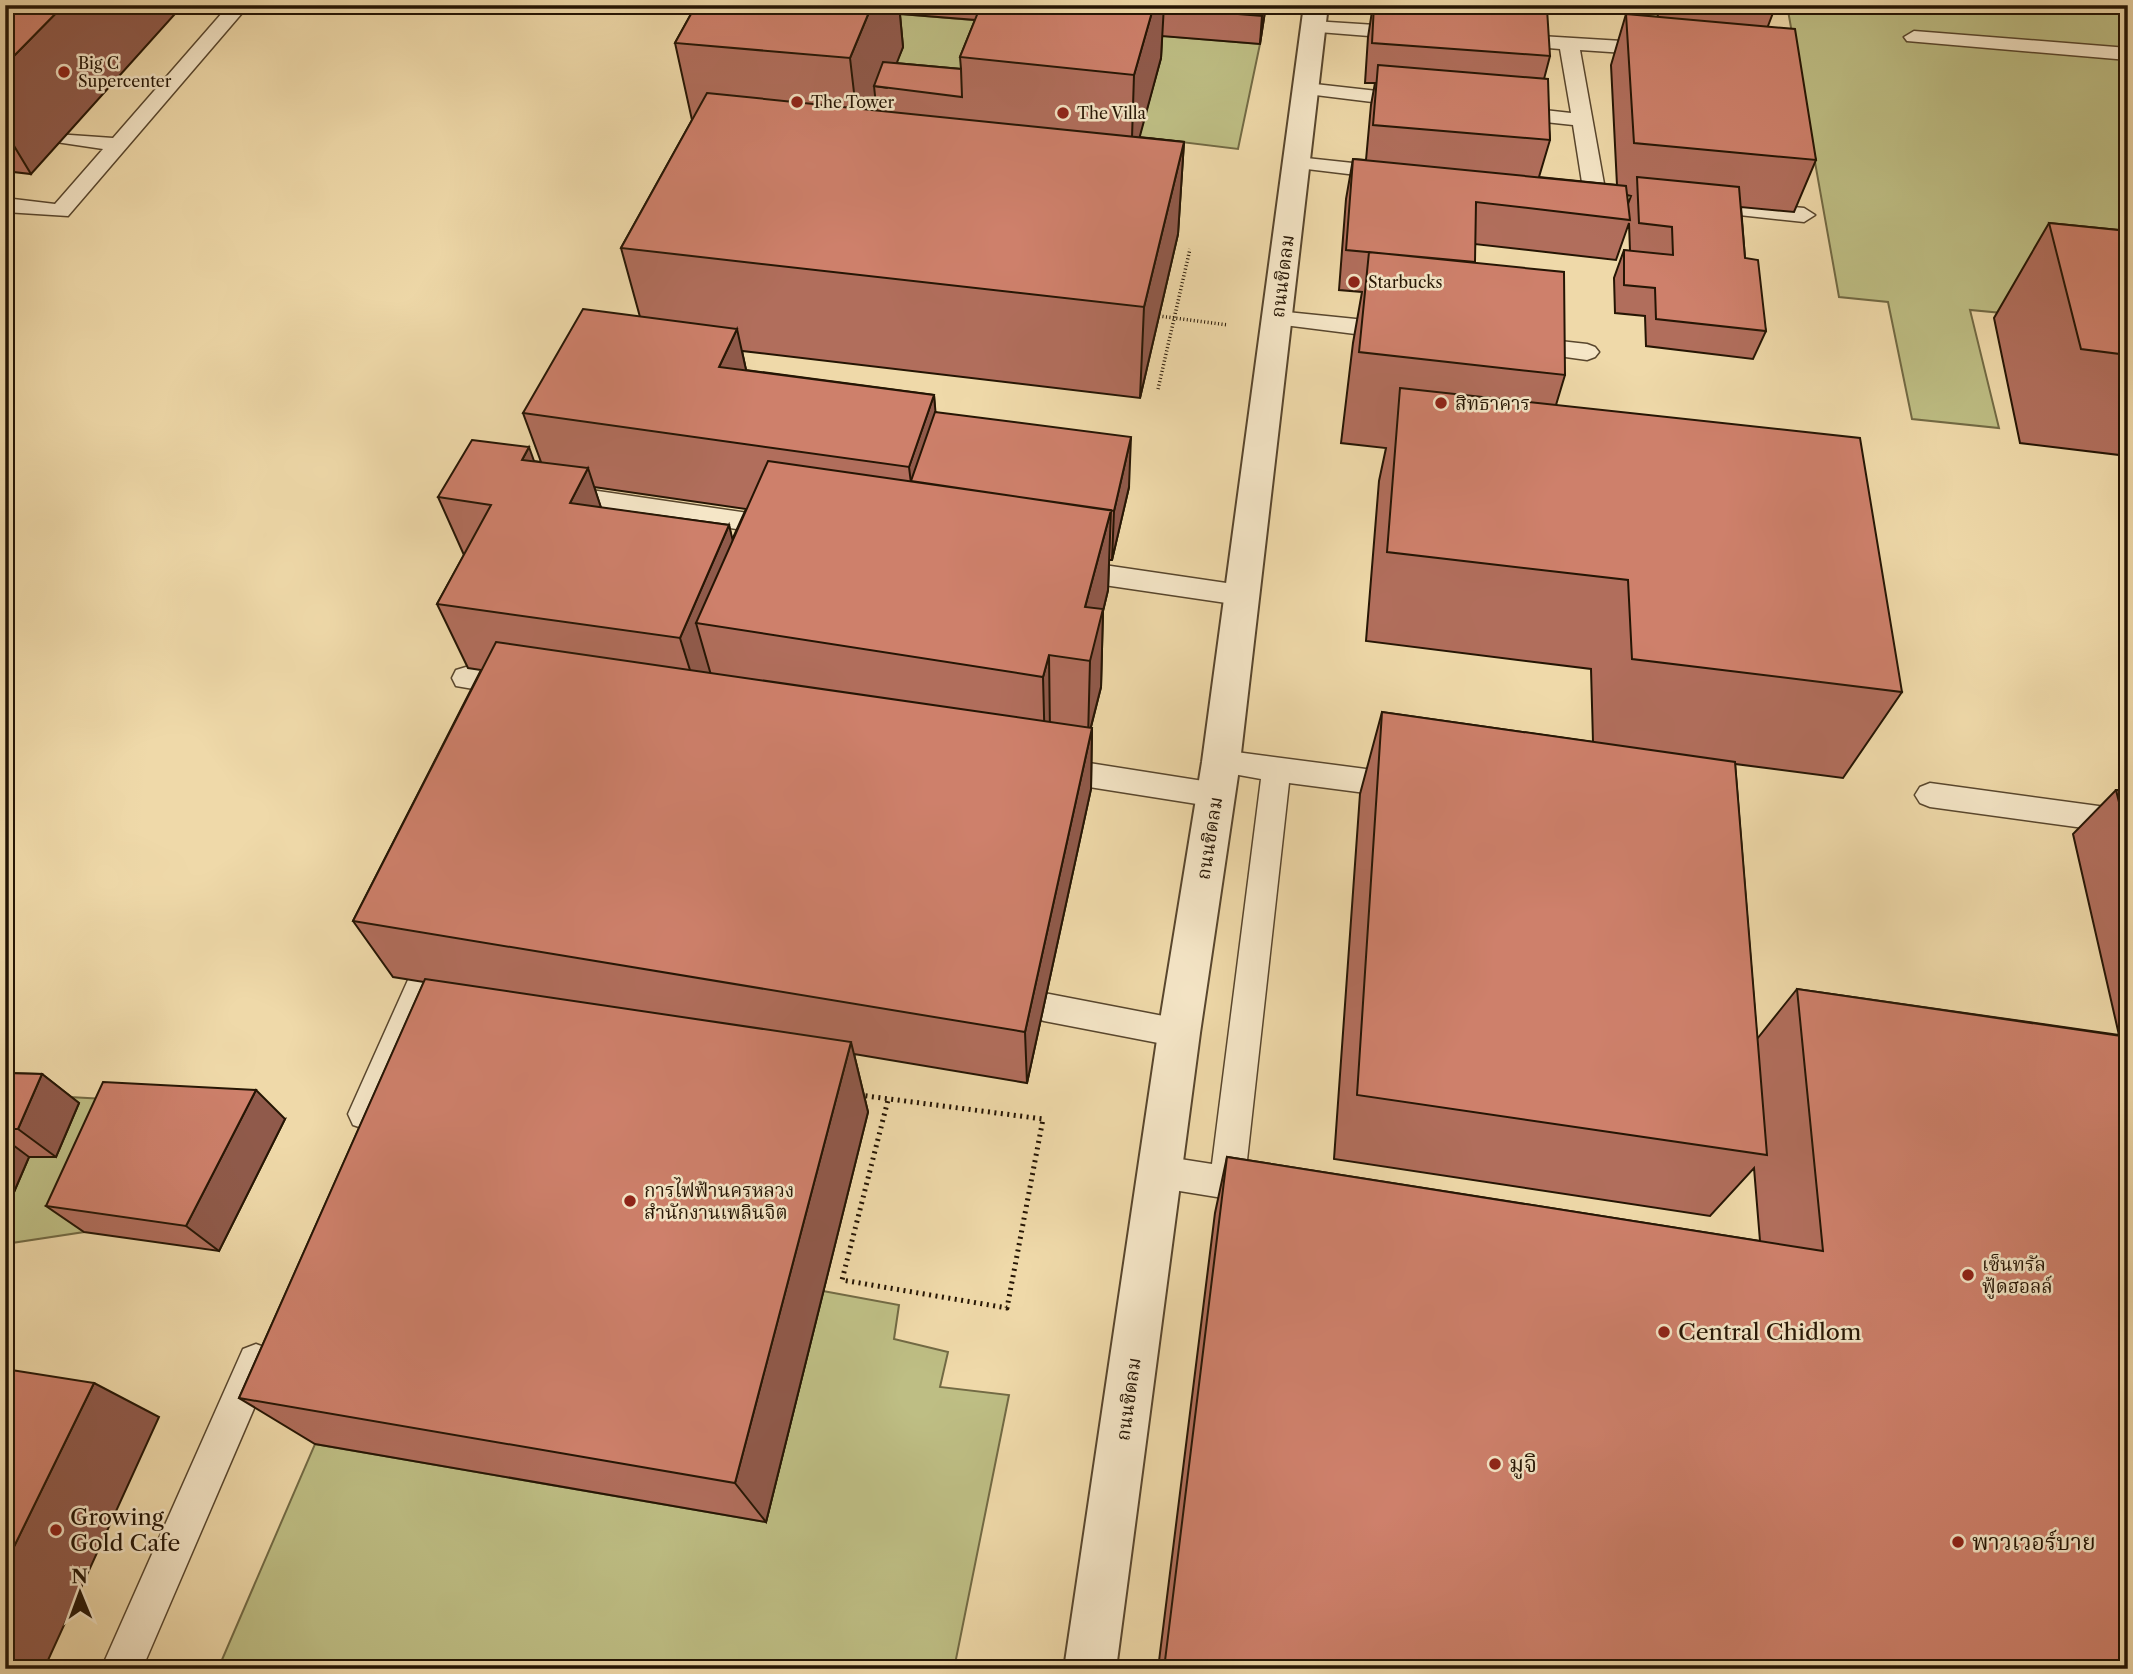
<svg xmlns="http://www.w3.org/2000/svg" width="2133" height="1674" viewBox="0 0 2133 1674" font-family="'Libre Caslon Text','Noto Serif Thai',serif">
<style>
.green{fill:#bebe84;stroke:#726a44;stroke-width:2}
.lines{fill:none;stroke-linecap:round;stroke-linejoin:round}
.service-casing{stroke:#58462d;stroke-width:3}
.tertiary-casing{stroke:#58462d;stroke-width:4}
.path-far1{stroke:#251504;stroke-width:3.5;stroke-dasharray:1 2.5;stroke-linecap:butt}
.path{stroke:#251504;stroke-width:5;stroke-dasharray:2 4.5;stroke-linecap:butt}
.service{fill:#f5e6c7;fill-rule:evenodd}
.tertiary{fill:#f5e6c7;fill-rule:evenodd}
.wall{fill:#b16e5c;stroke:#251504;stroke-width:2;fill-rule:evenodd}
.shaded-wall{fill:#905a4b;stroke:#251504;stroke-width:2}
.building{fill:#ce806b;stroke:#251504;stroke-width:2}
.poi-dot{fill:#8f2418;stroke:#f5e6c7;stroke-width:2.5}
.labels{text-anchor:middle;stroke-width:5;stroke-linejoin:round;paint-order:stroke}
.far-poi-label{font-size:16px;fill:#251504;stroke:#f5e6c7;text-anchor:start}
.street-label{font-size:19px;fill:#251504;stroke:#f5e6c7}
.poi-label{font-size:19px;fill:#251504;stroke:#f5e6c7;text-anchor:start}
.near-poi-label{font-size:23px;fill:#251504;stroke:#f5e6c7;text-anchor:start}
</style>
<rect width="100%" height="100%" fill="#efd9a9"/>
<filter id="stains"><feTurbulence type="fractalNoise" baseFrequency=".00286" numOctaves="4"/><feColorMatrix values="0 0 0 0 .2 0 0 0 0 .09 0 0 0 0 .02 0 0 0 .5 -.17"/></filter>
<radialGradient id="worn" r=".72"><stop offset=".6" stop-color="#630" stop-opacity="0"/><stop offset="1" stop-color="#630" stop-opacity=".3"/></radialGradient>
<path class="green" d="M793,5l467,39 -22,105 -89,-11 -7,19 -443,-41z
M1787,5h341v320l-158,-15 29,118 -87,-9 -24,-117 -49,-5z
M51,1096l90,5 -57,131 -79,12v-33z
M823,1291l76,14 -5,34 54,13 -8,35 69,8 -55,274h-736l97,-225 451,78z"/>
<g class="lines">
<g class="service-casing">
<path id="service" d="M229,5h20l-181,211 -63,-4v-14l50,6 48,-55 -47,-7 -3,-4 3,-4 57,4z
M1313,21l94,6 10,6 -10,6 -101,-8 -3,-4z
M1914,31l214,17v12l-221,-19 -3,-4z
M1509,34l146,9 10,6 -10,6 -75,-5 26,145 -3,5 -8,1 -11,-6 -11,-70 -65,-7 -10,-6 10,-6 63,7 -11,-64 -58,-5 -3,-4 3,-4z
M1306,83l107,12 10,6 -10,6 -114,-14 -3,-4z
M1297,157l93,10 11,6 -11,6 -100,-12 -4,-4z
M1701,198l103,10 11,7 -11,7 -111,-12 -3,-5 3,-5z
M1277,311l118,12 8,3 4,5 -4,5 -8,3 -126,-16 -4,-5 4,-5z
M1524,337l63,7 8,3 4,5 -4,5 -8,3 -71,-10 -4,-5 4,-5z
M557,485l225,33 9,2 4,7 -4,7 -9,2 -234,-36 -4,-6 4,-6z
M1070,560l170,25 9,3 4,7 -4,7 -9,3 -170,-25 -9,-3 -4,-7 4,-7z
M466,667l59,10 4,8 -4,8 -10,3 -59,-10 -4,-8 4,-8z
M1221,750l183,24 10,4 5,8 -5,8 -10,4 -115,-15 -43,386 26,7 5,12 -5,12 -12,4 -99,-16 -12,-5 -5,-11 5,-11 12,-5 51,8 49,-385 -50,-9 -4,-8 4,-8z
M1051,757l165,26 10,4 5,8 -5,8 -10,4 -165,-26 -10,-4 -4,-8 4,-8z
M1930,783l198,27v24l-198,-27 -10,-4 -5,-8 5,-8z
M423,967l11,4 5,10 -57,133 -5,11 -12,4 -12,-4 -5,-11 64,-143z
M1044,993l135,26 11,4 5,10 -5,10 -11,4 -135,-26 -11,-4 -5,-10 5,-10z
M256,1344l13,5 5,13 -132,307h-41l142,-320z"/>
</g>
<g class="tertiary-casing">
<path id="tertiary" d="M1304,5h24l-88,757 -40,271 -84,636h-52l94,-636 44,-271z"/>
</g>
<path class="path-far1" d="M1159,316l69,9
M1158,389l32,-140"/>
<path class="path" d="M859,1095l184,24 -36,189 -165,-28 46,-180"/>
<use href="#service" class="service"/>
<use href="#tertiary" class="tertiary"/>
</g>
<path class="wall" d="M5,5l26,169 -26,-3z
M696,5h570l-6,39 -98,-8 -1,22 -22,79 45,5 -6,92 -38,164 -398,-47 4,19 188,25 1,17 194,75 -17,73h-3l-1,30 -5,21 -2,76 -10,40 1,1 -1,61 -64,294 -173,-29 14,58 -102,410 -451,-78 -76,-46 185,-416 -31,-5 -40,-56 128,-251 -13,-2 -31,-64 27,-49 -26,-58 96,-36 7,1 -18,-49 117,-96 -19,-69 71,-128 -17,-77zM900,14l75,6 -15,37 1,12 -65,-6 7,-16zM594,487l152,22 -14,31 -3,-15 -128,-17z
M1373,5h123l54,51 -6,23 6,61 -11,37 78,8 -6,-120 15,-51 32,3 -2,-12h120l-8,21 48,134 -22,52 -53,-5 4,51 21,73 -13,28 -107,-13 -1,-30 -30,-3 -1,-35 10,-28 6,1 -1,-28 -13,37 -141,-16v19l90,112 -9,30 346,287 -59,86 -108,-14 22,275 40,-50 322,46 -46,-201 43,-44 12,1v878h-970l57,-456 12,-56 533,84 -6,-73 -44,48 -376,-57 26,-365 22,-82 211,30 -2,-73 -225,-28 13,-160 7,-33 -45,-5 12,-100 9,-51 -23,-2 7,-91 7,-40 13,1 5,-55 4,-22h-10l3,-46zM1627,195l4,1 -3,8z
M1532,5h21v2z
M2049,223l79,8v225l-108,-13 -26,-125z
M5,1073l37,1 37,29 -23,54h-27l-24,56z
M285,1119l-66,132 -135,-19 -38,-26z"/>
<path class="shaded-wall" d="M64,5h119l-152,169 -26,-43v-66z
M872,5h27l4,42 -16,41 -13,-2 3,28 -16,39 -11,-95z
M1154,5h10l-3,53 -30,111 3,-94z
M1264,5h2l-6,39 2,-28z
M1184,142l-6,92 -38,164 4,-91z
M737,329l15,68 -33,-30z
M934,395l6,67 -29,21 -2,-16z
M1131,437l-2,50 -17,73 2,-49z
M529,447l24,67 -31,-54z
M588,468l22,67 -40,-32z
M1111,510l-3,80 -5,21 -2,76 -13,51 2,-77 -5,-54z
M729,525l16,66 -49,32 15,52 -11,27 -20,-64z
M1049,655l1,77 -5,21 -2,-76z
M1092,728l-1,61 -64,294 -2,-51z
M851,1042l17,70 -102,410 -31,-39z
M42,1074l37,29 -23,54 -38,-28z
M256,1090l29,29 -66,132 -33,-25z
M5,1139l24,18 -24,56z
M94,1383l65,34 -115,252h-39v-104z"/>
<path class="building" d="M5,5h59l-59,60z
M696,5h176l-22,53 -175,-15z
M981,5h173l-20,70 -174,-18z
M1164,5h100l-2,11 -98,-8z
M1374,5h122l51,4 3,47 -178,-13z
M1626,14l169,15 21,131 -182,-17z
M883,62l78,7 1,28 -88,-11z
M1378,65l170,14 2,61 -177,-15z
M707,93l477,49 -40,165 -523,-59z
M1353,159l273,27 4,34 -154,-18 -1,60 -129,-12z
M1637,177l102,10 6,71 13,2 8,71 -110,-12 -1,-31 -31,-3v-35l49,5 -1,-28 -33,-4z
M2049,223l79,8v124l-47,-6z
M1369,252l195,20 1,103 -206,-23z
M583,309l154,20 -18,38 215,28 -25,72 -386,-54z
M1400,388l460,50 42,254 -270,-33 -4,-79 -241,-28z
M935,412l196,25 -17,74 -203,-30z
M472,440l57,7 -7,13 66,8 -18,35 159,22 -49,113 -243,-34 54,-99 -53,-8z
M768,461l343,49 -26,97 18,2 -13,52 -41,-6 -6,22 -347,-54z
M496,642l596,86 -67,304 -672,-111z
M1382,712l353,50 32,393 -410,-60z
M2116,790l12,1v47z
M425,979l426,63 -116,441 -496,-85z
M1797,989l331,48v632h-964l63,-512 596,94z
M5,1073l37,1 -24,55h-13z
M103,1082l153,8 -70,136 -140,-20z
M5,1369l89,14 -89,182z"/>
<g class="poi-dot">
<circle cx="64" cy="72" r="7"/>
<circle cx="797" cy="102" r="7"/>
<circle cx="1063" cy="113" r="7"/>
<circle cx="1354" cy="282" r="7"/>
<circle cx="1441" cy="403" r="7"/>
<circle cx="630" cy="1201" r="7"/>
<circle cx="1968" cy="1275" r="7"/>
<circle cx="1664" cy="1332" r="7"/>
<circle cx="1495" cy="1464" r="7"/>
<circle cx="56" cy="1530" r="7"/>
<circle cx="1958" cy="1542" r="7"/>
</g>
<g class="labels">
<g class="far-poi-label">
<text x="78" y="69">Big C<tspan x="78" dy="18">Supercenter</tspan></text>
<text x="811" y="108">The Tower</text>
<text x="1077" y="119">The Villa</text>
<text x="1368" y="288">Starbucks</text>
</g>
<g class="street-label">
<text transform="translate(1282 276) rotate(-83)" y="7">ถนนชิดลม</text>
<text transform="translate(1209 838) rotate(-81)" y="7">ถนนชิดลม</text>
<text transform="translate(1128 1399) rotate(-82)" y="7">ถนนชิดลม</text>
</g>
<g class="poi-label">
<text x="1455" y="410">สิทธาคาร</text>
<text x="644" y="1197">การไฟฟ้านครหลวง<tspan x="644" dy="22">สำนักงานเพลินจิต</tspan></text>
<text x="1982" y="1271">เซ็นทรัล<tspan x="1982" dy="22">ฟู้ดฮอลล์</tspan></text>
</g>
<g class="near-poi-label">
<text x="1678" y="1340">Central Chidlom</text>
<text x="1509" y="1472">มูจิ</text>
<text x="70" y="1525">Growing<tspan x="70" dy="26">Gold Cafe</tspan></text>
<text x="1972" y="1550">พาวเวอร์บาย</text>
</g>
</g>
<rect width="2133" height="1674" fill="none" stroke="#efd9a9" stroke-width="28"/>
<rect x="7" y="7" width="2119" height="1660" fill="none" stroke="#251504" stroke-width="3.5"/>
<rect x="14" y="14" width="2105" height="1646" fill="none" stroke="#251504" stroke-width="2"/>
<g transform="translate(80 1593) rotate(359)" stroke="#f5e6c7" stroke-width="5" paint-order="stroke">
<path d="M0-5L12 26L0 18L-12 26Z" fill="#251504"/>
<text y="-10" font-size="19" font-weight="bold" text-anchor="middle" fill="#251504">N</text>
</g>
<rect width="100%" height="100%" filter="url(#stains)"/>
<rect width="100%" height="100%" fill="url(#worn)"/>
</svg>
